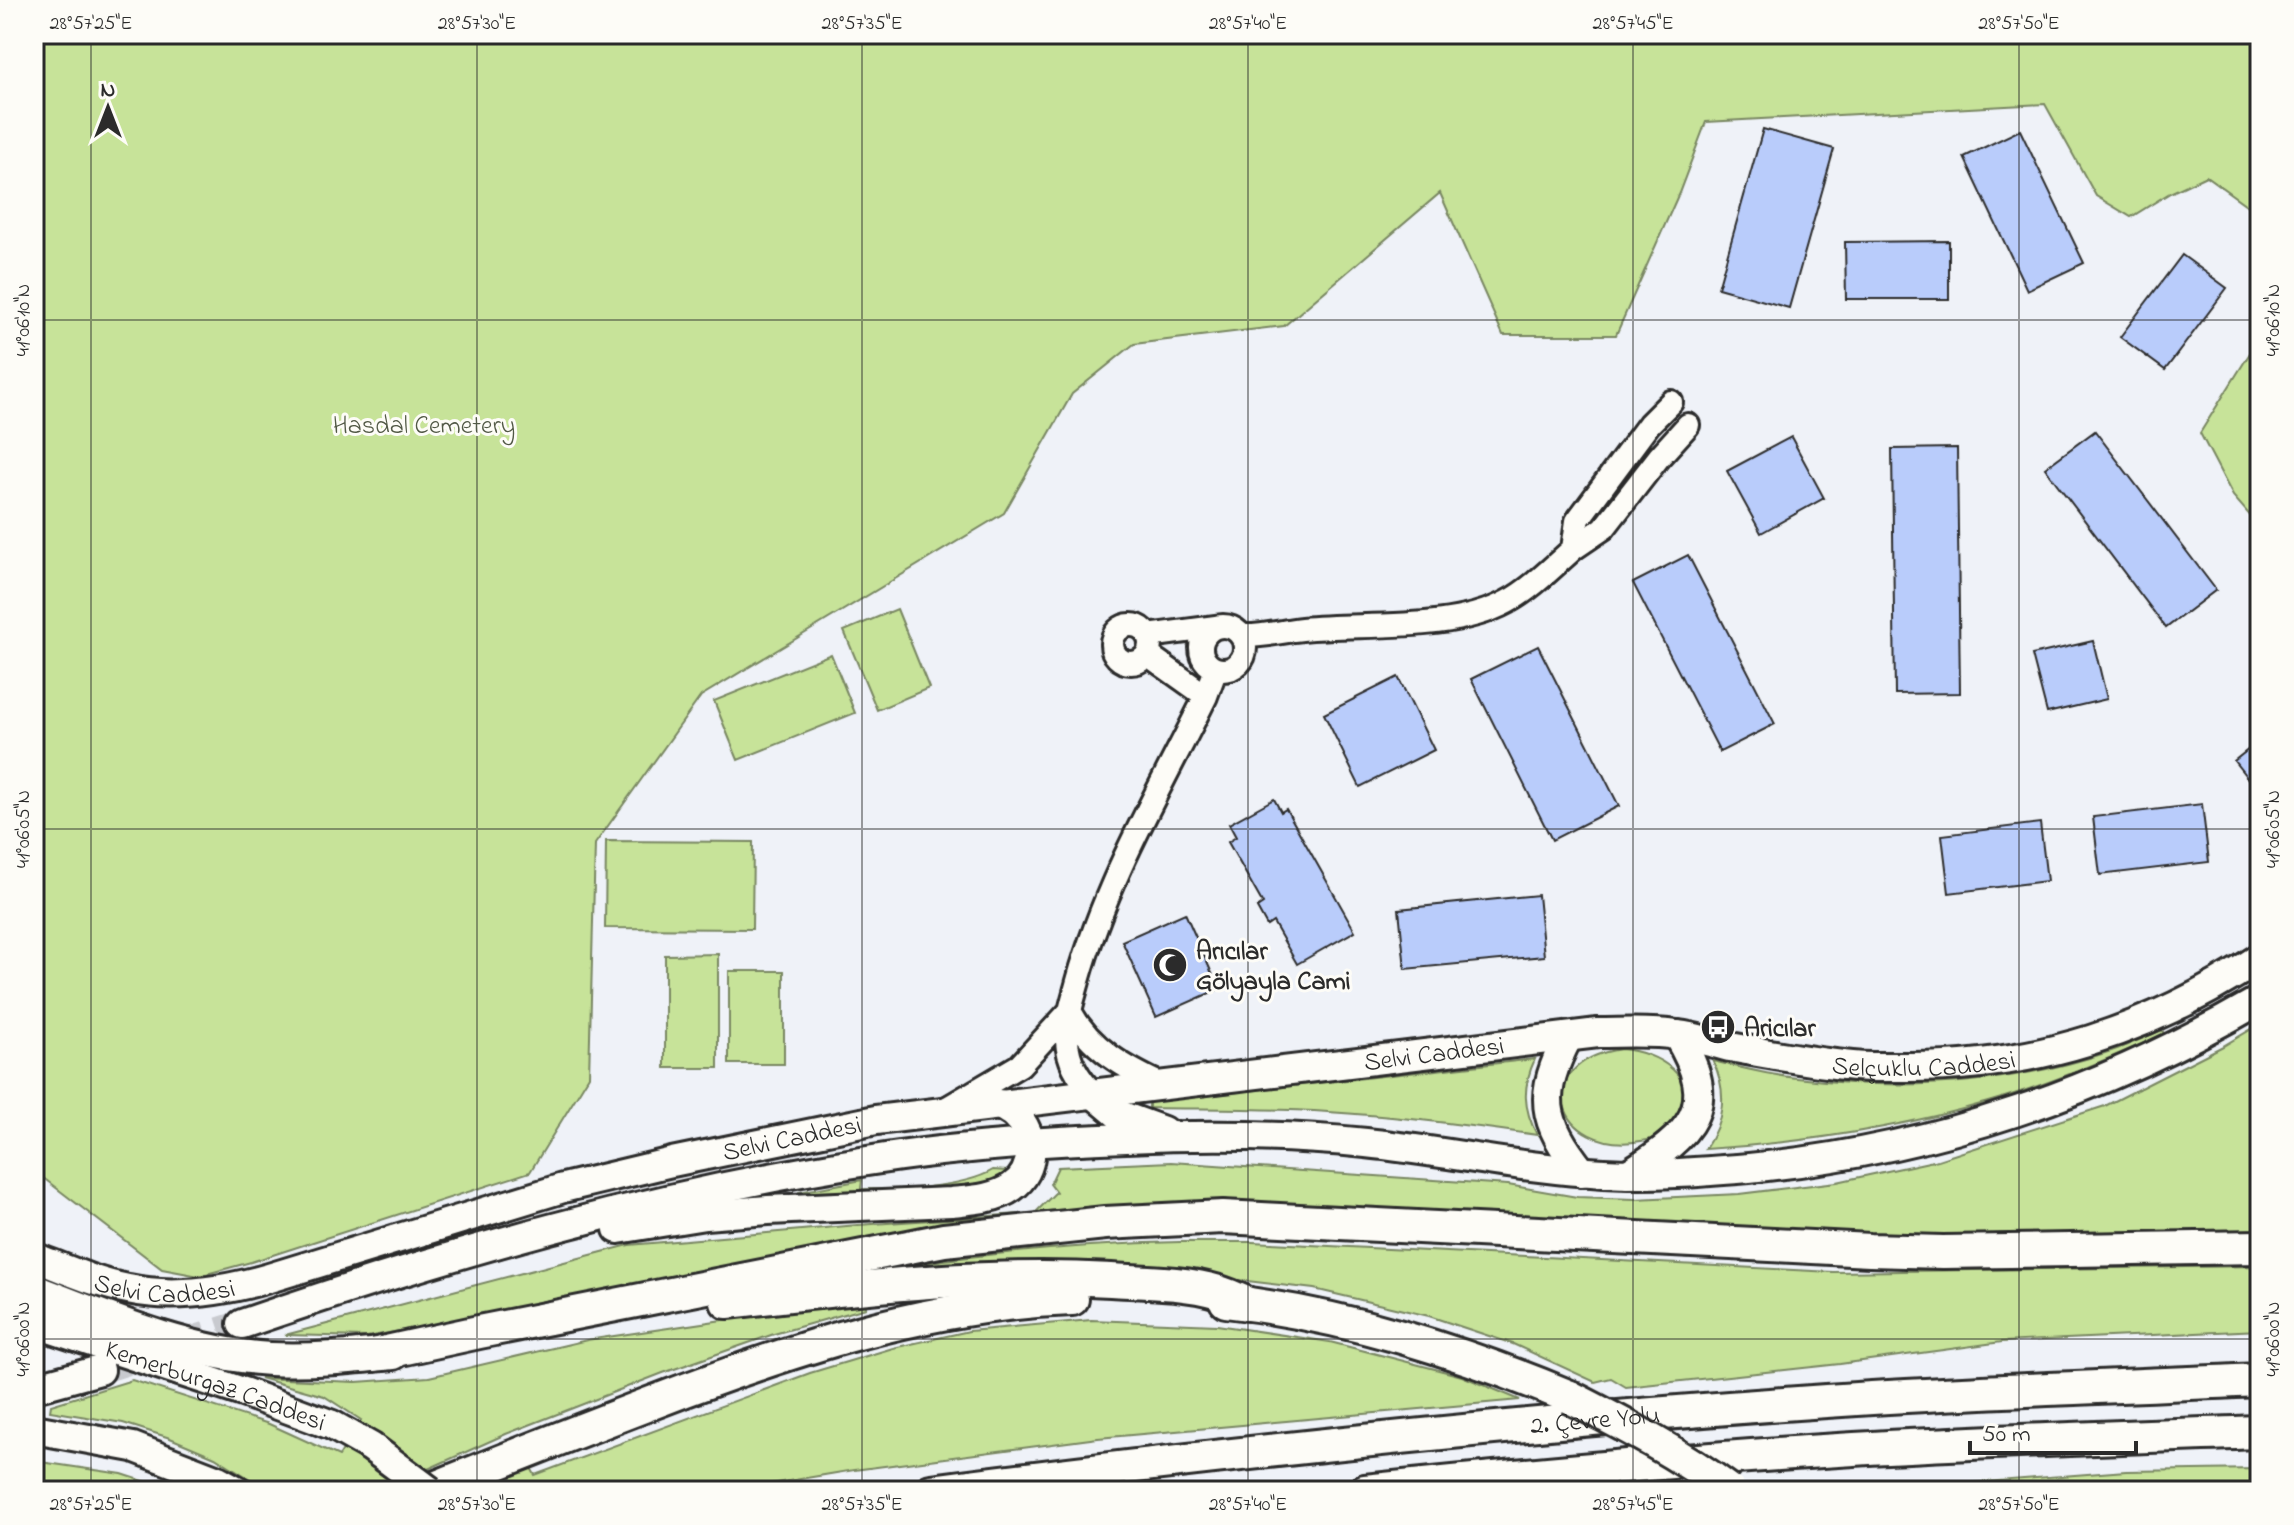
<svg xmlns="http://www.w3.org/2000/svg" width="2294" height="1525" viewBox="0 0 2294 1525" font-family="'Indie Flower',sans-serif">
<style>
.green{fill:#c7e399;stroke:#798762;stroke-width:2}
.building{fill:#b9ccfb;stroke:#2b2b2b;stroke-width:2}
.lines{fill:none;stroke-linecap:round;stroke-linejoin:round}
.major-tunnel{stroke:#c8cacf;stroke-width:28;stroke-dasharray:28 14;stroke-linecap:butt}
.minor-casing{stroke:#2b2b2b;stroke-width:28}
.major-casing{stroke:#2b2b2b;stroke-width:34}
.highway-casing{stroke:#2b2b2b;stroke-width:38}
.minor{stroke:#fdfcf7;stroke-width:22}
.major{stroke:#fdfcf7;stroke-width:28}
.highway{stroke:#fdfcf7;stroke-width:32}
.major-bridge-casing{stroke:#2b2b2b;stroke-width:34;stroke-linecap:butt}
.highway-bridge-casing{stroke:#2b2b2b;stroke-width:38;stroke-linecap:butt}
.major-bridge{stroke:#fdfcf7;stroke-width:28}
.highway-bridge{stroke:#fdfcf7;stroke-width:32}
.ticks{fill:none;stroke:#2b2b2b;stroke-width:2;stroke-opacity:0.45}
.labels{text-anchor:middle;stroke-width:6;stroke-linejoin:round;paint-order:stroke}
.park-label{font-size:26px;fill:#525946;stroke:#fdfcf7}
.poi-label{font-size:26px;font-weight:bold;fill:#2b2b2b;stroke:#fdfcf7;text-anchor:start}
.street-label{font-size:26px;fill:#2b2b2b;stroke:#fdfcf7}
.neatline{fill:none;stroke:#2b2b2b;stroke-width:3}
.ticks-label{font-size:20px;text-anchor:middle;fill:#2b2b2b}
</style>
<rect width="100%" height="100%" fill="#eff2f8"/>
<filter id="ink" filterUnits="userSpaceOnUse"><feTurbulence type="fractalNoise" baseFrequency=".0125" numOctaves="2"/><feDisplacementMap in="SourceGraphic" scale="16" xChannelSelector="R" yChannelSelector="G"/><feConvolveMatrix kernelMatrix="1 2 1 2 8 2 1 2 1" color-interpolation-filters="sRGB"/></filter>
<g filter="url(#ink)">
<path class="green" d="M34,34h2226v181l-54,-39 -36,17 -39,24 -35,-21 -51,-92 -339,18 -27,71 -63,142h-113l-63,-142 -156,133 -150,18 -62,50 -68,119 -303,183 -106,148 -6,232 -59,96 -279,90 -52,14 -37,-7 -124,-95 -4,-13z
M2260,337v190l-27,-31 -33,-63z
M897,609l32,79 -52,22 -33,-79z
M831,654l24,59 -117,47 -24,-59z
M606,841l147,1 -1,87 -147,-1z
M718,954v114h-53v-113z
M729,971h55v93h-55z
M2260,1024v214l-265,1 -777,-34 -182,8 -669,124 -82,-2 344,-90 229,-20 177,-12 21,-21 -6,-8 8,-17 113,-5 337,23 69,12 58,2 104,-5 98,-12 101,-22 167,-54 118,-60z
M2162,1030l2,4c-57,26 -116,51 -176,68 -92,27 -188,41 -283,47 19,-28 23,-56 8,-88 28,7 56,14 84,17 105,13 214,7 314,-27 18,-6 34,-14 51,-21z
M1621,1049c35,2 85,30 56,70 -9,12 -21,20 -36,22 -83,15 -115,-78 -20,-92z
M1535,1059c-13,28 -12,49 2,76 -69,-10 -139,-19 -209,-23 -59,-4 -119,-3 -179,-4v-6z
M993,1170l14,1 2,5 -41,12 -169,8v-4l63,-12 -1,9c36,1 102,-1 132,-19z
M1180,1242h72l581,30 427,-6v64l-258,12 -162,22 -214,23 -15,-9 -16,4 -82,-38 -84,-28 -115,-27 -160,-19 -241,-1v-5c89,-12 177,-20 267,-22z
M866,1303v5l-92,26 -111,39 -157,61 -127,57h-110l-54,-34 -45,-19 -47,-15 -73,-12 1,-6 81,-25 137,44 70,32 22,-36 -37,-24 -64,-18 96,4 73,-5 158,-37 183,-27z
M1091,1320l126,5 113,17 132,34 58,24 -422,38 -244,32 -124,21h-260l60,-25 5,9 275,-102 83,-25 76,-17z
M34,1461l88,13 52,17h-140z
M2260,1469v22h-391l257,-20z"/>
<path class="building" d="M1763,129l71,20 -45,159 -71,-20z
M2020,130l64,133 -57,27 -63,-133z
M1949,241v58h-103l-1,-57z
M2182,255l45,33 -62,82 -45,-33z
M2095,431l121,159 -50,38 -121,-160z
M1791,437l33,61 -63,35 -34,-62z
M1957,448l3,245 -65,1 -3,-245z
M1688,555l87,169 -55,28 -87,-169z
M2093,641l14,58 -60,14 -15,-58z
M1538,646l81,160 -67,34 -81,-161z
M1398,677l36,73 -74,37 -36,-73z
M2260,740v54l-26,-33z
M1274,799l7,13 5,-3 69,122 -58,33 -24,-42 -6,4 -10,-18 6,-4 -35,-62 8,-5 -7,-13z
M2202,804l7,58 -109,13 -7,-58z
M2040,823l7,58 -98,12 -7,-58z
M1538,895l6,61 -139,13 -6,-60z
M1185,913l34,76 -63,28 -34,-76z"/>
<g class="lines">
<path class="major-tunnel" d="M100,1370l142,-46"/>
<g class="minor-casing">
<path id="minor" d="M1671,402l-22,22 -72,97 -4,28 31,-21 55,-71 29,-32
M1112 644a19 19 0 1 1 38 0a19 19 0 1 1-38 0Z
M1201 648a22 22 0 1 1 44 0a22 22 0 1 1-44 0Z
M1148,636l68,-9
M1242,636c21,1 40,-5 60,-7 62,-6 150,3 205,-27 23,-12 47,-36 66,-53
M1147,654l59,42
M1070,1011c20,38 57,58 94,75
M1094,1094c-14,-14 -26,-32 -27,-53 -1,-21 6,-41 11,-60 28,-101 82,-192 128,-285l10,-27
M947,1108l73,-43 49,-53"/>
</g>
<g class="major-casing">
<g id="major">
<path d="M1568,1037c-30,58 -27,83 14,135"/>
<path d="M1094,1094l25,21 44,16"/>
<path d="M1628,1174c63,-40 94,-66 49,-139"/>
<path d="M618,1229l87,-14 63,-5 183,-8c21,-2 44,-3 61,-15 24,-16 24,-53 3,-72 -4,-4 -11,-7 -16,-11"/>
<path id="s1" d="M34,1257c31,12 62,26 94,32 47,10 96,2 141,-11l294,-90 109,-26 204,-42 722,-87c26,0 53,-2 79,2 18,2 36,8 53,12 38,7 76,14 114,18 20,3 41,2 61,2 131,1 246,-37 355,-109"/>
<path id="s2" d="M34,1323l209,69 89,33"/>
<path d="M242,1324c204,-70 412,-130 625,-163 86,-14 173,-20 259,-23 80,-4 161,-3 240,5 79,8 158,26 238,30 48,3 97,-1 145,-5 185,-18 351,-75 511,-168"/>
<path d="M34,1388l66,-18"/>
<path d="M34,1429l99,18 85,33 20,11"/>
</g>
</g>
<g class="highway-casing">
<g id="highway">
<path d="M34,1291c75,29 155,63 236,68 41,2 82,-2 123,-6"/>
<path d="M1226,1301c120,14 233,50 344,96"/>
<path d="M727,1302c127,-14 256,-30 384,-22 35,2 74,2 108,12 10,3 20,8 29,12"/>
<path d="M373,1355l106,-23 465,-92 161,-17 118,-6 647,33 73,2 317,-5"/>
<path d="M427,1491c75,-30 151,-60 227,-89 135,-52 272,-98 418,-103"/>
<path id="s3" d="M931,1491c313,-40 626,-73 941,-93 129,-8 258,-12 388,-18"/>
<path d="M1365,1491c162,-17 326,-32 489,-42 135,-8 271,-12 406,-17"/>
</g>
</g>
<use href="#minor" class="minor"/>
<use href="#major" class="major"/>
<use href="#highway" class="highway"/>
<g class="major-bridge-casing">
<path id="major-bridge" d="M332,1425l39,22 59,44"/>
</g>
<g class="highway-bridge-casing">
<path id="highway-bridge" d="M1570,1397c55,28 110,57 160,94"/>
</g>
<use href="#major-bridge" class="major-bridge"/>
<use href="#highway-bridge" class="highway-bridge"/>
</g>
</g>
<path class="ticks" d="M91,34v1457M477,34v1457M862,34v1457M1248,34v1457M1633,34v1457M2019,34v1457M34,320h2226M34,829h2226M34,1339h2226"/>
<defs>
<g id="mosque-disc" transform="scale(1.8)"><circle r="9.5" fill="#2b2b2b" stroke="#fdfcf7"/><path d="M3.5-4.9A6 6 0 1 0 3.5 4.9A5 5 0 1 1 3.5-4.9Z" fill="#fff"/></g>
<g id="bus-disc" transform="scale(1.8)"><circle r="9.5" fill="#2b2b2b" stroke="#fdfcf7"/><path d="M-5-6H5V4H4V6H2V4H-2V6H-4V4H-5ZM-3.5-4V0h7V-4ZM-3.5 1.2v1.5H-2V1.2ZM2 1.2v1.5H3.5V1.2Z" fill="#fff"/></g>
</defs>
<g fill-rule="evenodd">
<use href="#mosque-disc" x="1170" y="965"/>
<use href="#bus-disc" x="1718" y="1027"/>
</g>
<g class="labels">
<g class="park-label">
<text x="424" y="433">Hasdal Cemetery</text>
</g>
<g class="poi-label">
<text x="1196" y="959">Arıcılar<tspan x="1196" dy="30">Gölyayla Cami</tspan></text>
<text x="1744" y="1036">Aricılar</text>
</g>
<g class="street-label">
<text dy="9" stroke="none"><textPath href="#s1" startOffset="1432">Selvi Caddesi</textPath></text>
<text dy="9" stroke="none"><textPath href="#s1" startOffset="1926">Selçuklu Caddesi</textPath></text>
<text dy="9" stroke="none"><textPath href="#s1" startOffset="784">Selvi Caddesi</textPath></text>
<text dy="9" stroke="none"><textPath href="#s1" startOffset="136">Selvi Caddesi</textPath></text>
<text dy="9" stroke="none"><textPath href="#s2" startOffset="192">Kemerburgaz Caddesi</textPath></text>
<text dy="9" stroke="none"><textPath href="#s3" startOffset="668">2. Çevre Yolu</textPath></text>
</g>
</g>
<rect width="2294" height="1525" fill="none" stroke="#fdfcf7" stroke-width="88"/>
<g transform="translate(108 108)" stroke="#fdfcf7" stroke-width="6" paint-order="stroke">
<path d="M0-6L14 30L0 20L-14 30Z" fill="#2b2b2b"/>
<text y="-12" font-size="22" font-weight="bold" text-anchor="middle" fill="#2b2b2b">N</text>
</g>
<path d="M1970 1441v12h166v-12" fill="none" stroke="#2b2b2b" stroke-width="4"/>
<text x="1982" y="1441" font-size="24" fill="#2b2b2b" stroke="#fdfcf7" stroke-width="6" paint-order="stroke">50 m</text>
<rect x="44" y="44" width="2206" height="1437" class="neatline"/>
<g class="ticks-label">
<text x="91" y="29">28°57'25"E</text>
<text x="477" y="29">28°57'30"E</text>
<text x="862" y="29">28°57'35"E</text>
<text x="1248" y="29">28°57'40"E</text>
<text x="1633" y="29">28°57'45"E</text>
<text x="2019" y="29">28°57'50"E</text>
<text transform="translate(22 320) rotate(-90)" y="7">41°06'10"N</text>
<text transform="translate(2272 320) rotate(-90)" y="7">41°06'10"N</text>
<text transform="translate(22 829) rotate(-90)" y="7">41°06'05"N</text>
<text transform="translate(2272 829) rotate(-90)" y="7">41°06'05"N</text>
<text transform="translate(22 1339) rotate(-90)" y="7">41°06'00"N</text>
<text transform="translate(2272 1339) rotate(-90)" y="7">41°06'00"N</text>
<text x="91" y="1510">28°57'25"E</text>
<text x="477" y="1510">28°57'30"E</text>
<text x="862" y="1510">28°57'35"E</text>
<text x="1248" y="1510">28°57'40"E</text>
<text x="1633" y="1510">28°57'45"E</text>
<text x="2019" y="1510">28°57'50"E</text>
</g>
</svg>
